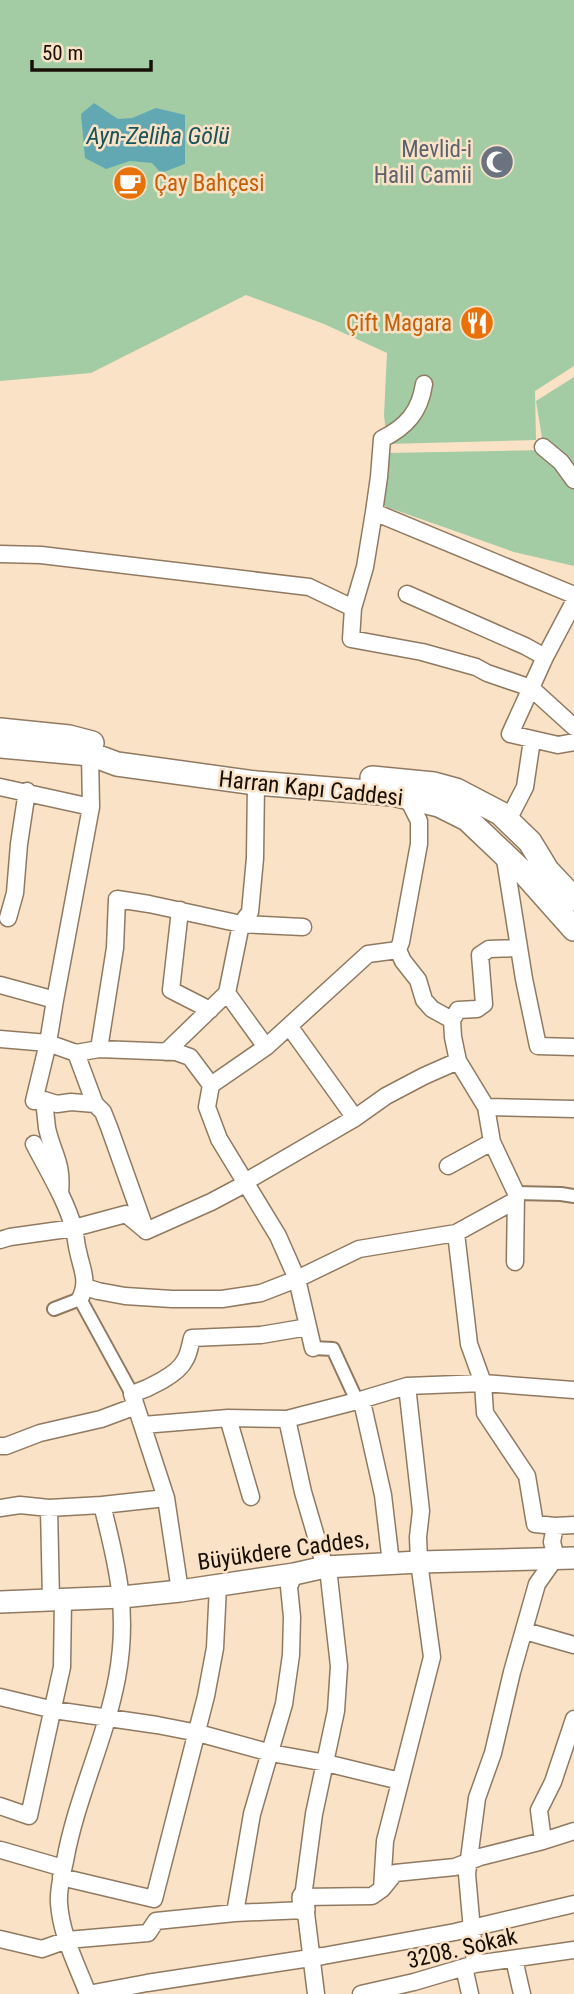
<svg xmlns="http://www.w3.org/2000/svg" width="574" height="1994" viewBox="0 0 574 1994" font-family="'Roboto Condensed',sans-serif">
<style>
.green{fill:#a3cca4}
.water{fill:#62a8b3}
.lines{fill:none;stroke-linecap:round;stroke-linejoin:round}
.pedestrian-casing{stroke:#8f7a61;stroke-width:16}
.minor-casing{stroke:#8f7a61;stroke-width:19}
.tertiary-casing{stroke:#8f7a61;stroke-width:24}
.secondary-casing{stroke:#8f7a61;stroke-width:26}
.pedestrian{stroke:#fff;stroke-width:12}
.minor{stroke:#fff;stroke-width:16}
.tertiary{stroke:#fff;stroke-width:21}
.secondary{stroke:#fff;stroke-width:23}
.labels{text-anchor:middle;stroke-width:5;stroke-linejoin:round;paint-order:stroke}
.worship-label{font-size:23px;fill:#5b616d;stroke:#fae2c7;text-anchor:end}
.food-label{font-size:23px;fill:#c56008;stroke:#fae2c7;text-anchor:start}
.street-label{font-size:23px;fill:#181006;stroke:#fae2c7}
.water-label{font-size:24px;font-style:italic;fill:#18545c;stroke:#fae2c7}
</style>
<rect width="100%" height="100%" fill="#fae2c7"/>
<path class="green" d="M0,0h574v366l-39,25 1,49 -149,4 -3,-29 3,-62 -63,-29 -78,-29 -155,78 -91,8z
M574,377v189l-60,-14 -130,-46 3,-53 157,-3 -8,-49z"/>
<path class="water" d="M94,103l24,16 14,-1 24,-10 29,7v49l-24,9 -9,-10 -22,-2 -24,8 -21,-11 -4,-44z"/>
<g class="lines">
<g class="pedestrian-casing">
<path id="pedestrian" d="M516,1193l45,1 13,2
M54,1309l26,-10 52,95
M313,1348l20,1 24,52"/>
</g>
<g class="minor-casing">
<path id="minor" d="M424,384c-4,28 -18,43 -42,55l-3,38 -5,35 -9,55 -12,41 -2,31 71,13 54,15 11,6 44,15 43,39
M543,447l18,15 13,18
M374,512l200,83
M0,554l41,1 268,32 44,21
M407,594l118,52 20,11
M574,602l-29,55 -35,77 48,11 16,-3
M90,754l1,53 -36,193 -7,43 -14,58 10,-1 13,4 14,-2 24,2
M0,787l91,20
M508,820l17,-33 7,-47
M504,853l20,126 14,67 36,1
M180,910l-9,80 39,20
M8,918l7,-25 4,-49 8,-53
M398,950l5,11 15,19 6,20 8,9 20,11
M0,985l55,15
M227,993l39,54
M289,1026l66,92
M0,1039l48,4 28,10 23,-4 77,3 14,5 21,28 -4,22 12,32 59,97 19,43 16,69
M99,1049l16,-101 2,-49 32,5 92,20 62,3
M166,1052l61,-59 14,-69 9,-12 5,-54 1,-75
M76,1053l19,51 8,8 6,15 37,104
M211,1085l55,-38 102,-93 30,-4 3,-8 18,-98v-23l-12,-24
M44,1100c1,9 2,19 3,28 6,27 16,34 13,65
M486,1107l88,2
M34,1144c14,27 32,56 40,85 2,8 2,15 4,22 4,20 11,29 2,48
M448,1166l44,-24
M245,1182l110,-64 31,-22 38,-20 34,-15
M146,1231l65,-29 34,-18
M456,1233l13,111 14,39 2,30 42,63 8,48 20,2 19,-1
M0,1240l10,-3 64,-9 52,-14 18,15
M515,1262l1,-69 -24,-51 -6,-35 -28,-46 -5,-24 -1,-17 6,-10 19,-1 7,-5 -4,-49 9,-6 30,-1
M85,1287l13,4 27,5 47,3h50l39,-6 36,-14 62,-30 97,-16 60,-33
M357,1401l6,5 20,89 8,68
M228,1418l23,79
M287,1419l16,73 22,75 4,10 10,89 -3,45 -22,103 -11,83 69,-1 10,-7 13,-16 60,-6 25,-10 63,-16 31,-10
M143,1425l85,-7 59,1 70,-18 50,-15 76,-3 91,7
M0,1446h6l34,-13 61,-14 35,-13
M0,1508l20,-3 29,3 53,-3
M49,1508l2,92
M180,1591l-14,-93 -34,-104c15,-5 46,-19 53,-34 4,-6 5,-15 7,-22l69,-3 47,-8
M525,1631l49,14
M0,1697l54,13 103,15 41,8 73,20 55,10 74,18
M0,1806l29,10 33,-149 1,-68
M543,1841l-4,-31 14,-28 21,-63
M1,1850l62,18
M61,1877l93,22 52,-203 9,-48 3,-62
M382,1889l3,-48 47,-184 -13,-95 -1,-25 3,-26 -14,-125
M235,1913l17,-99 32,-110 7,-49 1,-38 -3,-30 5,-13
M0,1939l42,10 25,-9 81,-7 8,-12 79,-8 69,-3 2,3 10,81
M514,1959l8,35
M475,1964l-8,-90 10,-76 16,-45 19,-81 25,-88 19,-27 -4,-15 3,-16
M464,1967l6,27
M88,1994c-11,-29 -27,-59 -29,-91 -1,-14 3,-28 6,-42 11,-62 40,-120 52,-183 12,-64 1,-111 -15,-173l64,-7
M88,1994l59,-11 176,-27 132,-24 119,-28
M361,1994l53,-12 61,-18 99,-14"/>
</g>
<g class="tertiary-casing">
<path id="tertiary" d="M0,1602l122,-5 58,-6 114,-17 31,-7 94,-5 155,-4
M303,1897l1,13"/>
</g>
<g class="secondary-casing">
<path id="secondary" d="M0,730l69,7 23,6
M0,746l90,8 27,10 139,19 137,11 46,11 28,14 59,56 48,54
M372,778l62,6 22,6 44,23 30,29 17,28 27,29"/>
</g>
<use href="#pedestrian" class="pedestrian"/>
<use href="#minor" class="minor"/>
<use href="#tertiary" class="tertiary"/>
<use href="#secondary" class="secondary"/>
</g>
<defs>
<g id="mosque-disc" transform="scale(1.75)"><circle r="9.5" fill="#6b7280" stroke="#fae2c7"/><path d="M3.5-4.9A6 6 0 1 0 3.5 4.9A5 5 0 1 1 3.5-4.9Z" fill="#fff"/></g>
<g id="cafe-disc" transform="scale(1.75)"><circle r="9.5" fill="#e8710a" stroke="#fae2c7"/><path d="M-5.5-4.5H6V0H3Q3 3.5 0 3.5H-2.5Q-5.5 3.5-5.5 0ZM3-3.2v2h1.7v-2ZM-6 4.5H4V6H-6Z" fill="#fff"/></g>
<g id="restaurant-disc" transform="scale(1.75)"><circle r="9.5" fill="#e8710a" stroke="#fae2c7"/><path d="M-5-6h1v4h1v-4h1v4h1v-4h1v5L-1.5 .5V6h-2V.5L-5-1ZM5-6V6H3V1.5H1.5Q1.5-4 5-6Z" fill="#fff"/></g>
</defs>
<g fill-rule="evenodd">
<use href="#mosque-disc" x="497" y="162"/>
<use href="#cafe-disc" x="130" y="183"/>
<use href="#restaurant-disc" x="477" y="323"/>
</g>
<g class="labels">
<g class="worship-label">
<text x="472" y="157">Mevlid-i<tspan x="472" dy="26">Halil Camii</tspan></text>
</g>
<g class="food-label">
<text x="154" y="191">Çay Bahçesi</text>
<text x="452" y="331" text-anchor="end">Çift Magara</text>
</g>
<g class="street-label">
<text transform="translate(311 788) rotate(6)" y="8">Harran Kapı Caddesi</text>
<text transform="translate(283 1550) rotate(-8)" y="8">Büyükdere Caddes,</text>
<text transform="translate(462 1948) rotate(-13)" y="8">3208. Sokak</text>
</g>
<g class="water-label">
<text x="158" y="144">Ayn-Zeliha Gölü</text>
</g>
</g>
<path d="M32 60v10h119v-10" fill="none" stroke="#181006" stroke-width="3.5"/>
<text x="42" y="60" font-size="21" fill="#181006" stroke="#fae2c7" stroke-width="5" paint-order="stroke">50 m</text>
</svg>
